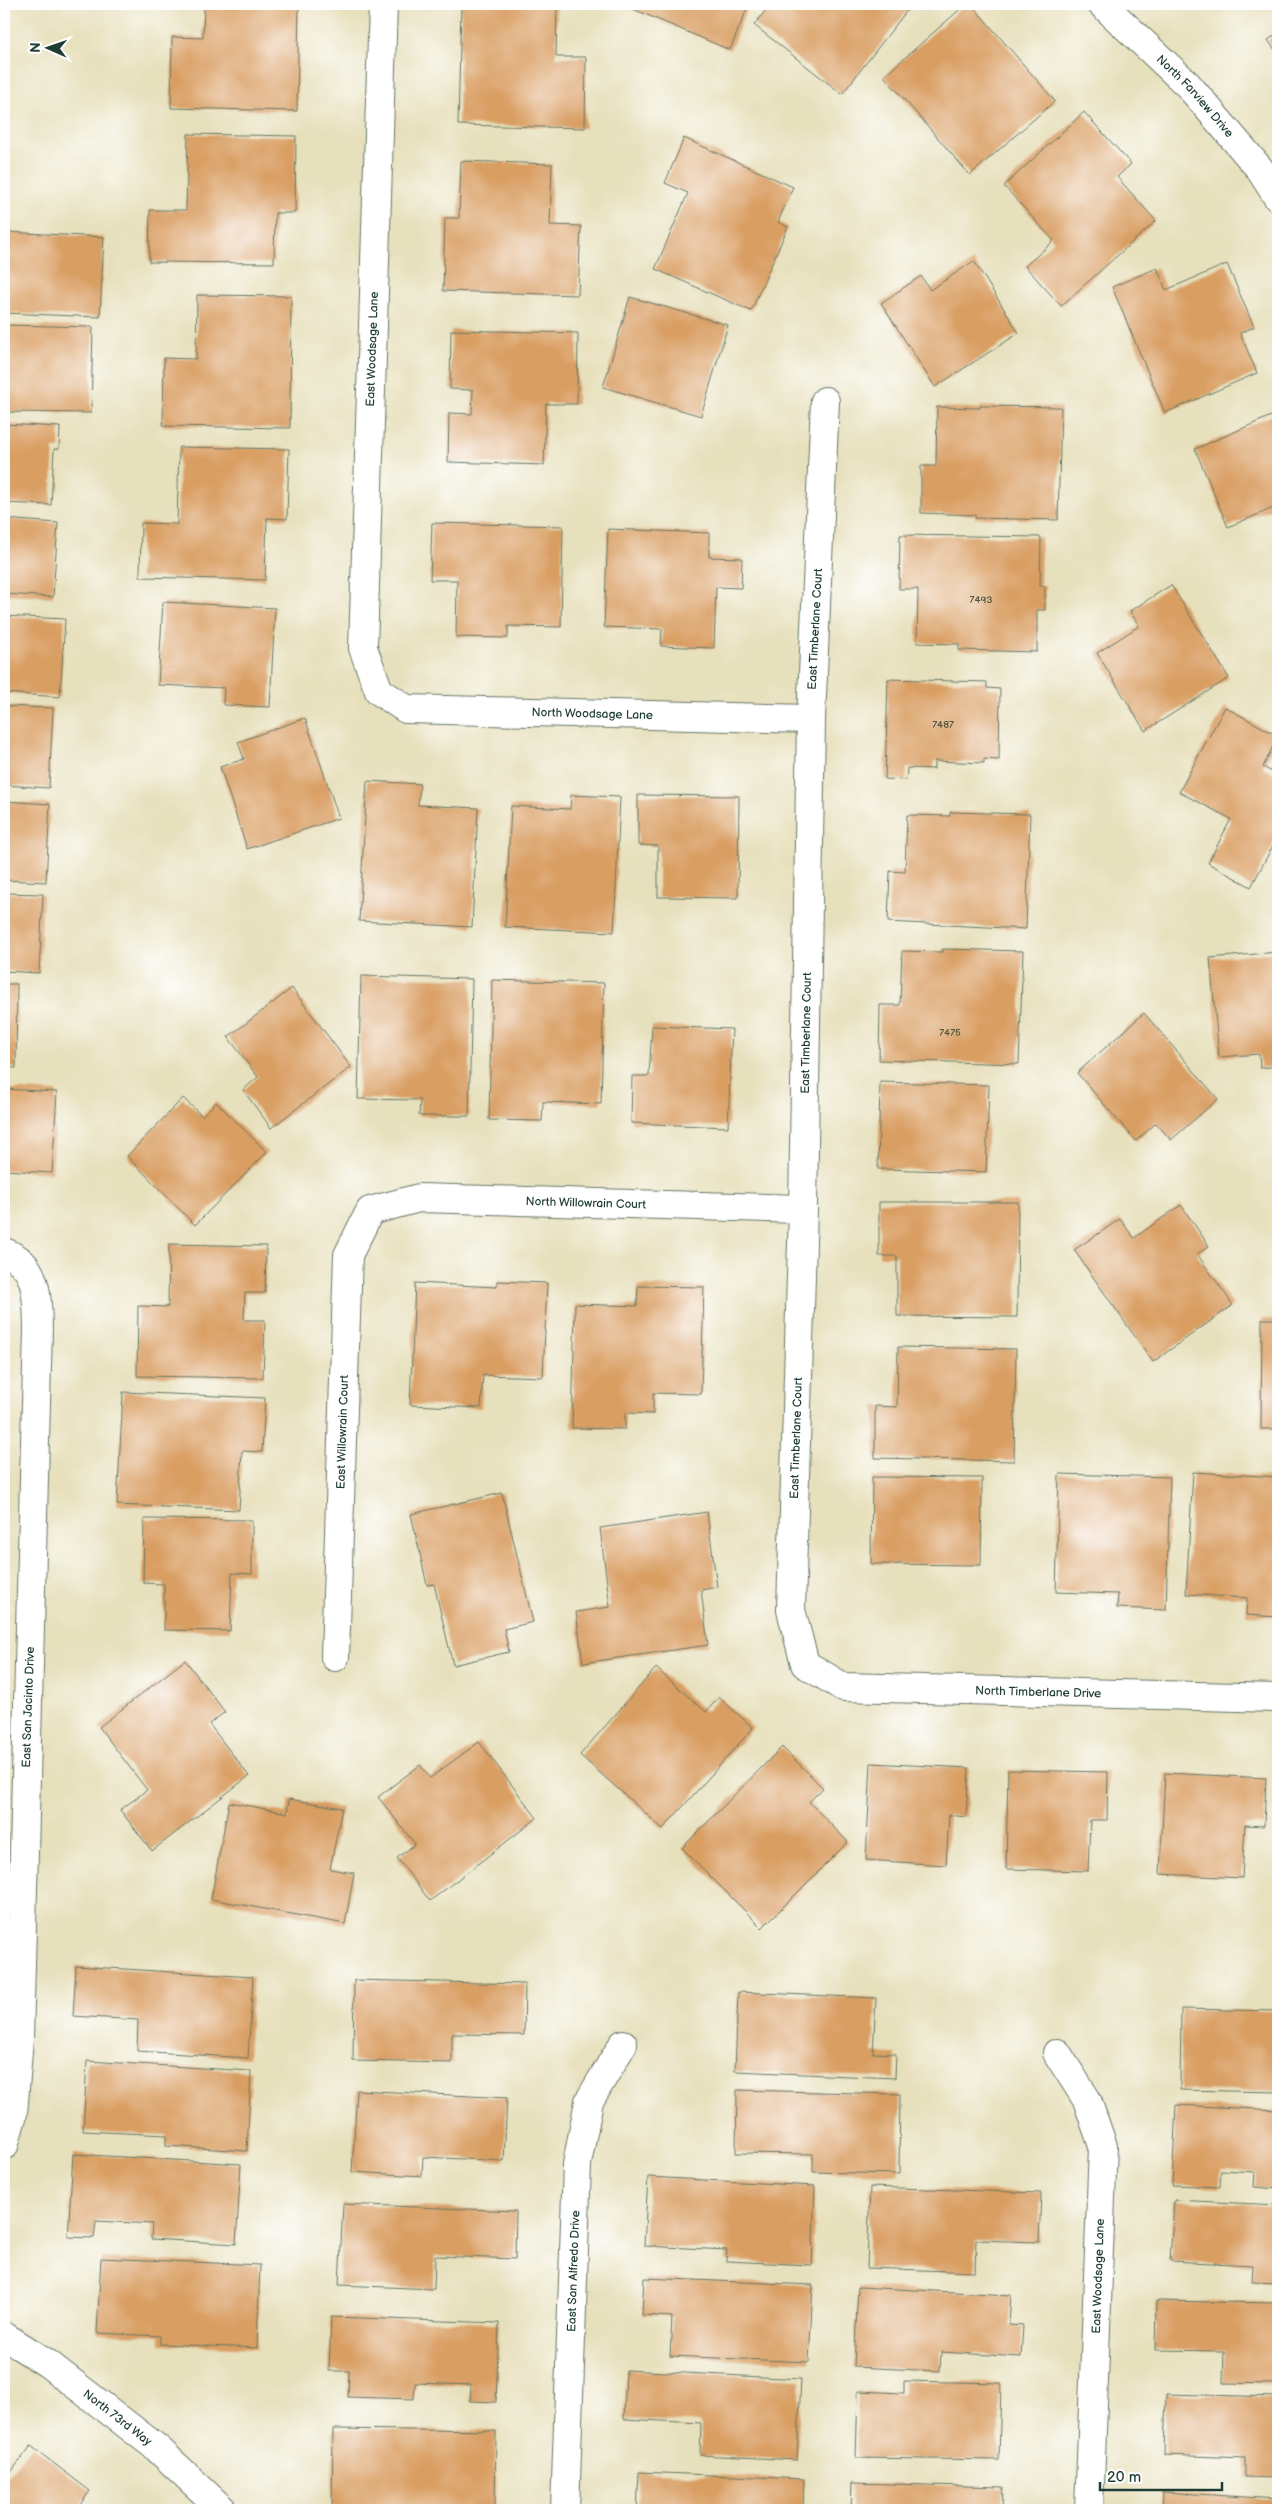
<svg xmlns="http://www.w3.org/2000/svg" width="1282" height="2514" viewBox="0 0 1282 2514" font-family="'Balsamiq Sans',sans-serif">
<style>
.building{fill:#d99e62}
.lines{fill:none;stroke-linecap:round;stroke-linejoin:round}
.minor-casing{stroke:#657664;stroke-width:30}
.minor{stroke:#fff;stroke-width:28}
.labels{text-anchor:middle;stroke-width:4;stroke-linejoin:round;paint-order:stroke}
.number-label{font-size:10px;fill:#4e5540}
.street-label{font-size:12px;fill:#1f3d34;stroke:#fff}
</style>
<rect width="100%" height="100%" fill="#fff"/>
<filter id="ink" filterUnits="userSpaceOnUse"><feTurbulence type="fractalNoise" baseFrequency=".02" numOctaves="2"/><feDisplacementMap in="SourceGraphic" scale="10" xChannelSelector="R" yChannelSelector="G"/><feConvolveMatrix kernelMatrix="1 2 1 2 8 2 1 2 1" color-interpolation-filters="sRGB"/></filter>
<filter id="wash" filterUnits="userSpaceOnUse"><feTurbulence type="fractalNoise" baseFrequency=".0096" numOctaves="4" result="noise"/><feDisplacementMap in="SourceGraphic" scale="20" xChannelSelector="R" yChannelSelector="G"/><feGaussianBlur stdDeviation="1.12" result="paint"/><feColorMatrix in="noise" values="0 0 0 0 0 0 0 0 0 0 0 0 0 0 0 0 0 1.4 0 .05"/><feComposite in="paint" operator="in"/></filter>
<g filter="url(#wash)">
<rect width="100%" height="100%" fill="#e7e0bc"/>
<g id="blocks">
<path class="building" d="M204,4h95l-2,107 -126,-3 1,-71 31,1z
M461,4h96l-1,53h30l-1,71 -127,-3z
M627,4h122l-19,46 -104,-44z
M771,4h141l-70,90 -88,-69z
M966,4h5l84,97 -85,74 -86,-99z
M1278,33v21l-10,-14z
M1084,112l47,52 -14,13 39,44 -95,85 -36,-40 29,-25 -50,-55z
M188,134l108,2 -1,77h-20l-1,50 -125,-1 1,-52h36z
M684,138l109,49 -15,35 10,5 -37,84 -96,-42 33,-76 -23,-10z
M461,161l91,3 -2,61 31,1 -3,69 -135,-4 2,-73h14z
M4,232l100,5 -4,80 -96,-4z
M974,261l45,72 -84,54 -54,-84 40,-27 9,14z
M1227,264l27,63 -14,6 17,40 -92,40 -53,-126 45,-19 9,22z
M197,295l94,1 -1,132 -127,-2 1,-68 32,1z
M630,297l98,28 -27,91 -98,-29z
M4,325l89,2 -2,86 -87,-1z
M451,330l127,3 -1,71h-31l-2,61 -96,-3 1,-49 23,1 1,-24 -23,-1z
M980,406l81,1 -3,113 -83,-2v-3l-54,-2v-47h15l1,-59 43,1z
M1278,413v93l-50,21 -33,-78z
M4,424l56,3 -1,22h-5l-3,56 -47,-2z
M179,447l110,2 -2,70 -20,-1 -2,62 -125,-3 1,-54 36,1z
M4,519l54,4 -5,74 -49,-3z
M432,523l131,3 -2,101 -53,-1v12l-52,-1 1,-57h-27z
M608,529l101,4v24l33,1 -1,30 -25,-1 -2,61 -53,-2 1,-17 -58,-2z
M900,535l141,2 -1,49h5v24h-8v42l-78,-2v-6l-42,-1 1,-54h-19z
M1171,585l58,93 -84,53 -48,-78 42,-27 -9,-15z
M163,602l112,6 -5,99 -47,-2 1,-17 -66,-3z
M4,616l61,3 -5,78 -56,-4z
M888,679l99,3v6l13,1 -1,71 -15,-1v4l-50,-2v8l-27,-1 -1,12 -21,-1z
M4,706l49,2 -4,80 -45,-3z
M1225,707l53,29 -15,31 15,8v61l-27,51 -43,-24 23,-44 -52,-27z
M305,718l34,100 -92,31 -27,-82 24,-8 -6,-17z
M367,781l53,3 -2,21 60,3 -6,119 -113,-6z
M571,795l49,2 -6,135 -109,-5 6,-121 59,3z
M638,795l101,1 -1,102 -80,-1v-51l-20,-1z
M4,801l46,3 -4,78 -42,-2z
M950,812l80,2 -4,115 -138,-7 2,-51 15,1 2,-57 43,1z
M4,893l39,1 -4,79 -35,-2z
M943,949l80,2 -4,113 -140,-4 1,-55h20l2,-54 41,1z
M1278,952v114l-18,2 -1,-14 -40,3 -9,-99z
M361,976l111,3 -3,137h-50l1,-16 -62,-1z
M492,980l112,3 -3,121 -58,-2 -1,19 -53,-1z
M4,984h13l-1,84h-12z
M292,988l59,79 -80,61 -28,-38 15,-13 -30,-40z
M1144,1013l74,86 -47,41 -15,-17 -20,18 -59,-68z
M652,1026l80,3 -4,98 -97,-4 1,-47h17z
M880,1082l109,3 -3,87 -108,-3z
M4,1089l53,3 -5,81 -48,-3z
M183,1098l19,18 14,-14 51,50 -72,73 -68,-69z
M879,1202h139l-1,115 -120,-1v-60h-18z
M1181,1205l28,41 -12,8 36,51 -80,57 -79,-112 46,-31 14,19z
M169,1244l97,2 -1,47h-20l-1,27h21l-2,58 -126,-2 1,-70 30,1z
M497,1281l50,2 -4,94 -60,-2 -2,33 -71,-3 5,-122 82,4z
M638,1286l66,1 -3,107 -48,-1v21l-28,-1v16l-53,-1 3,-124 62,2z
M1262,1319h16v110h-17z
M898,1347l118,2 -2,112 -139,-3v-52l22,1z
M123,1392l142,6 -3,54 -20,-1 -3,59 -122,-5z
M1193,1472l85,5v140l-32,-2 1,-17 -61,-4z
M1059,1474l111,3 -4,133 -49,-2 1,-14 -62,-2z
M872,1477l110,1 -1,87 -110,-1z
M502,1493l31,129 -29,7 5,23 -56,13 -19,-81 -7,1 -16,-71z
M707,1512l10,75 -16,3 7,55 -125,18 -7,-51 34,-5 -10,-79z
M144,1519l108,1v54l-20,-1 -2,58 -66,-1v-46l-21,-1z
M185,1660l40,52 -16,12 40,52 -97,75 -32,-41 27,-20 -48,-63z
M656,1668l50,44 13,-15 34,31 -90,101 -83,-74z
M479,1742l58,76 -107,83 -33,-43 18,-14 -37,-47 42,-32 10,13z
M782,1747l41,41 -14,14 39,40 -86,86 -80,-80z
M871,1763l98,5 -3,49 -17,-2 -3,50 -80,-5z
M1008,1770l100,2 -1,48h-17l-2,51 -82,-2z
M1165,1773l101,5 -2,48 -19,-1 -3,53 -82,-4z
M289,1799l53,9 -12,61 24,4 -9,51 -134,-25 18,-97 58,11z
M76,1966l177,11 -5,81 -111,-7 1,-31 -65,-4z
M354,1980l171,4 -1,51 -72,-1v29l-99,-2z
M738,1992l138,6 -3,55 23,1 -1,24 -160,-7z
M1181,2009l97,2v81l-98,-2z
M87,2061l164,10 -4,80 -81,-5v-11l-83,-4z
M357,2090l150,8 -3,63 -81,-4 -1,19 -70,-4z
M737,2090l163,4 -1,80 -86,-2v-18l-77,-1z
M1176,2105l102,5v79l-24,-2 1,-15 -34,-2 -1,17 -48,-2z
M73,2154l168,10 -5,80 -85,-5 1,-15 -56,-3 -2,17 -26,-1z
M648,2177l167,9 -3,79 -86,-4 1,-11 -83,-4z
M870,2187l171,6 -2,49 -63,-2 -1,32 -108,-4z
M1174,2200l104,5v78l-26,-1 1,-17 -83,-4z
M343,2204l173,7 -1,48 -80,-3 -1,33 -95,-4z
M101,2258l159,7 -3,83 -97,-4v-8l-63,-3z
M644,2278l169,7 -4,77 -139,-6 2,-39 -30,-2z
M858,2287l153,8 -2,30 14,1 -2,31 -80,-5 -1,19 -86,-4z
M1156,2301l122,2v81l-55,-1 1,-32 -69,-1z
M331,2317l168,6 -3,79 -26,-1 1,-16 -56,-2 -1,16 -66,-2 1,-26h-20z
M626,2370l175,9 -4,81 -97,-5 1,-32 -77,-4z
M904,2381l97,2 -2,77 -143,-2 2,-67 46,2z
M1166,2394l112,3v81l-33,-1v-19l-81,-3z
M333,2429l163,2 -1,79 -163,-1z
M31,2446l59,45 -14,19h-72v-29z
M639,2472l165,7 -1,31h-166z
M852,2483l151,4 -1,23h-151z
M1162,2492l116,7v11h-117z"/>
</g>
</g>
<g filter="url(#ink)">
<use href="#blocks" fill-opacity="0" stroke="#657664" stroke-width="1"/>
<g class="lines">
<g class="minor-casing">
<g id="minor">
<path id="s1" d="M383,4l-20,644 16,43 27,18 405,10"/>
<path id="s2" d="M1102,4l86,81 71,83 19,30"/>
<path id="s3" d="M825,401l-14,318 -8,490 -12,401 14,54 38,23 435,11"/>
<path d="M4,1252c35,12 33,46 34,77l-19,710 -6,75 -9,32"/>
<path id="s4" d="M335,1657l13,-402 22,-44 49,-13 384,11"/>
<path d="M1057,2053l30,47 16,46 -14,364"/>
<path id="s5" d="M4,2336l43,27 110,85 66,62"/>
<path id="s6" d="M565,2510l12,-346 12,-63 34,-57"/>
</g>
</g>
<use href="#minor" class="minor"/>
</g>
</g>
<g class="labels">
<g class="number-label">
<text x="981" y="603">7493</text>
<text x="943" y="728">7487</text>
<text x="950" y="1036">7475</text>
</g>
<g class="street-label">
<text dy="4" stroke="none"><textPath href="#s2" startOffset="131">North Farview Drive</textPath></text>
<text transform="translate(372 349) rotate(-88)" y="4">East Woodsage Lane</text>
<text transform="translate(815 629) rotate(-87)" y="4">East Timberlane Court</text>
<text dy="4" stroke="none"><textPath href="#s1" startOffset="909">North Woodsage Lane</textPath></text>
<text transform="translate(806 1033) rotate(-89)" y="4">East Timberlane Court</text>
<text dy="4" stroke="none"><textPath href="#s4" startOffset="669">North Willowrain Court</textPath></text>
<text dy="4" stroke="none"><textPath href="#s4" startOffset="225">East Willowrain Court</textPath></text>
<text transform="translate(796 1438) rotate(-88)" y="4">East Timberlane Court</text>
<text dy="4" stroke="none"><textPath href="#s3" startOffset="1505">North Timberlane Drive</textPath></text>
<text transform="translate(28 1707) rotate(-88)" y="4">East San Jacinto Drive</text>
<text dy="4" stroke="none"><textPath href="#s6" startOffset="239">East San Alfredo Drive</textPath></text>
<text transform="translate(1098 2276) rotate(-88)" y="4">East Woodsage Lane</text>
<text dy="4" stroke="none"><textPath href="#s5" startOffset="140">North 73rd Way</textPath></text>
</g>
</g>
<rect width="1282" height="2514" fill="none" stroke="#fff" stroke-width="20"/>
<g transform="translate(48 48) rotate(272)" stroke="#ffffff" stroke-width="4" paint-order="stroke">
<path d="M0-4L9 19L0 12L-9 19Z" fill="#1f3d34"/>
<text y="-8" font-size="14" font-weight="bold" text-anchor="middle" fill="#1f3d34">N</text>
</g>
<path d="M1100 2482v8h122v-8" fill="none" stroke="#1f3d34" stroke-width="2.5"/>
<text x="1107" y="2482" font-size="15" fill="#1f3d34" stroke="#ffffff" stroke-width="4" paint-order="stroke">20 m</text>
</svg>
